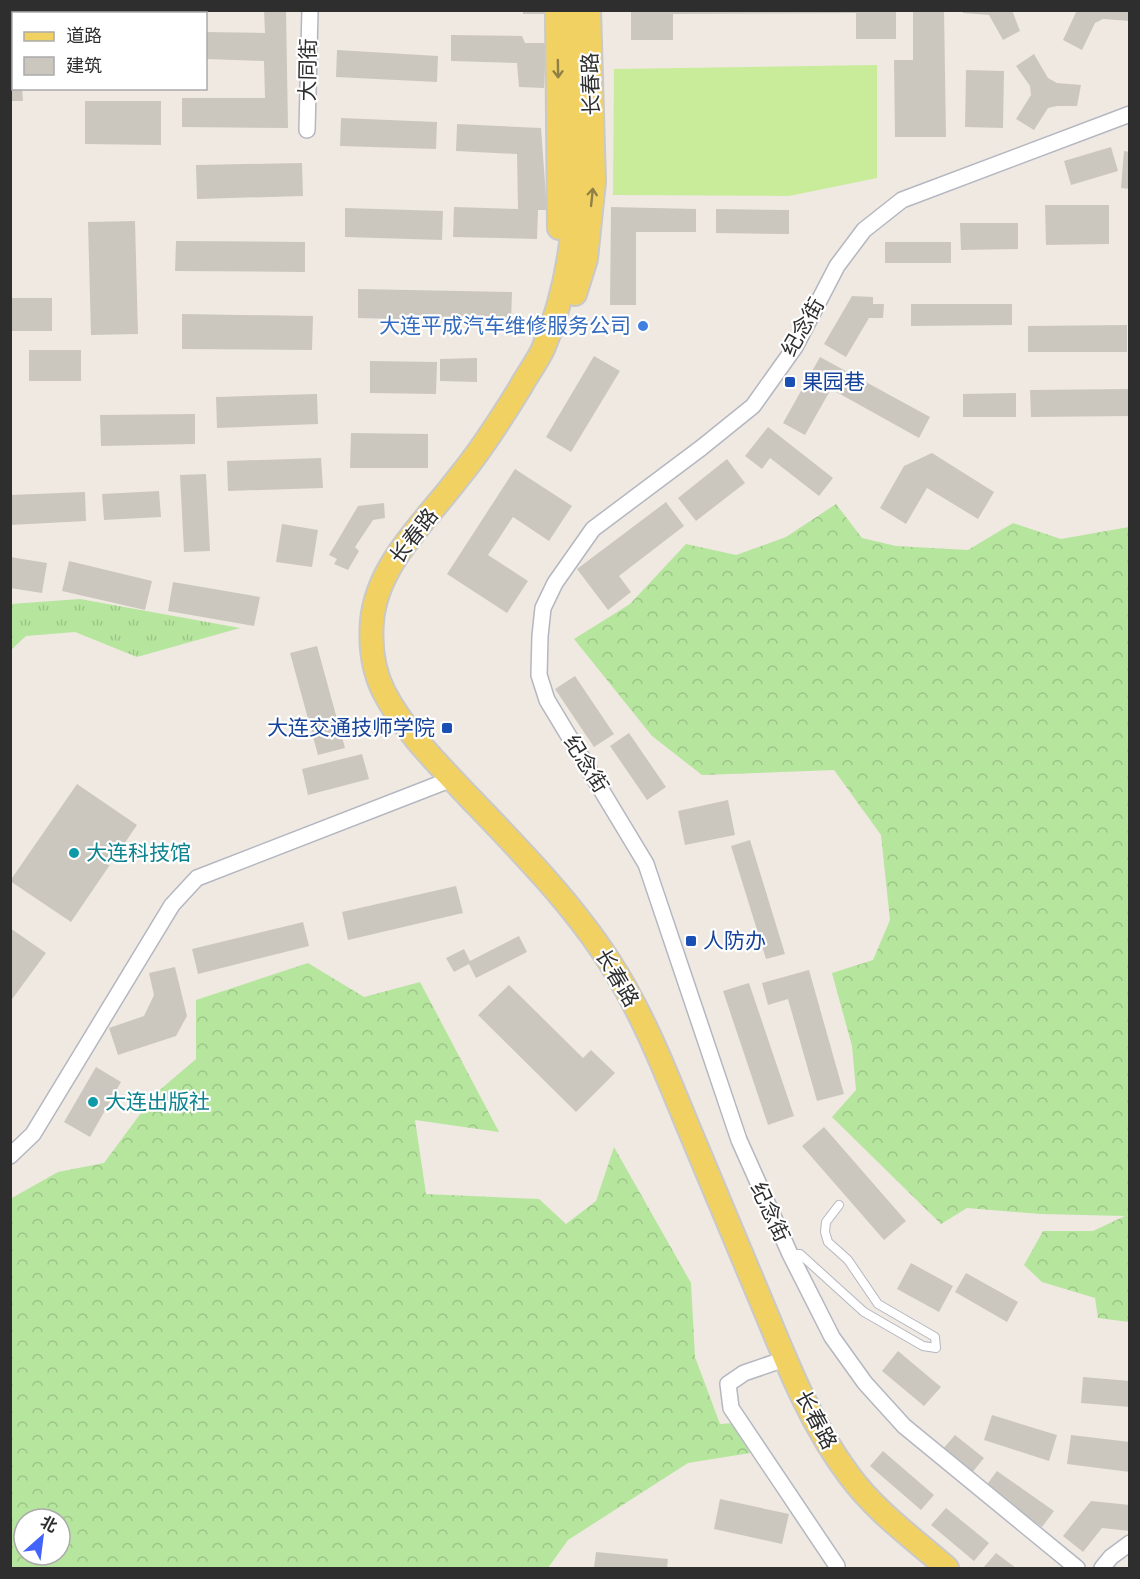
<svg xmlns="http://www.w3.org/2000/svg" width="1140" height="1579" viewBox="0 0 1140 1579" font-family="Barlow,'Noto Sans SC',sans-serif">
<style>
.grass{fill:url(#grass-tufts)}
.forest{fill:url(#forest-crowns);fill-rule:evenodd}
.pitch{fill:#c9ec9a}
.building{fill:#cbc7bf}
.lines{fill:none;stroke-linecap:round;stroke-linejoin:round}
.lane-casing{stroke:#b4b7c1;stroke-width:10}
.street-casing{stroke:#b4b7c1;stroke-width:18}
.primary-casing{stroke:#c9c9c9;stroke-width:26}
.lane{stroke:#fff;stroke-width:8}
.street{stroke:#fff;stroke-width:15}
.primary{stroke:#f2d163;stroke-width:22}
.oneway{stroke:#908048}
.shop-dot{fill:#3f7fe0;stroke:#fff;stroke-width:2}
.transit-dot{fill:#1a4fb4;stroke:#fff;stroke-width:2}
.culture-dot{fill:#0f9aa8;stroke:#fff;stroke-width:2}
.labels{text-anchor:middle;stroke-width:4.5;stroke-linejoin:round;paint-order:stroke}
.street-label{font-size:21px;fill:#2e2e2e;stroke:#fff}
.shop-label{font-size:21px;fill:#366cbe;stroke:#fff;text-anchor:end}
.transit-label{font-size:21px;fill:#164399;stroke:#fff;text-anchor:start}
.culture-label{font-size:21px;fill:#0d838f;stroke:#fff;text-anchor:start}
</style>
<defs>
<pattern id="grass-tufts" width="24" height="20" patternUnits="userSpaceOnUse" patternTransform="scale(1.5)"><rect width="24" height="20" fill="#b6e59e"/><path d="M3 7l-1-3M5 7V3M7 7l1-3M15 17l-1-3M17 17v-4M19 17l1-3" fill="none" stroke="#9dc588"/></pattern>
<pattern id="forest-crowns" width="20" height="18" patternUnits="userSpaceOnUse" patternTransform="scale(1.5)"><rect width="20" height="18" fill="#b6e59e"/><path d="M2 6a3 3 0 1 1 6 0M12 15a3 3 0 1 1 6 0" fill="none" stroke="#9dc588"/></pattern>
</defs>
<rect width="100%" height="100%" fill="#efe9e1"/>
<path class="grass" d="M80,599l160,29 -103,29 -62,-25 -49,4 -15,14v-46z"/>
<path class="forest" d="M836,504l26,34 34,8 72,4 45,-27 48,16 68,-12v795l-31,-4 -3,-20 -53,-16 -18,-17 19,-34h50l32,-15 -84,-2 -74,-6 -26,16 -109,-107 24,-27 -4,-44 -20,-73 41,-13 17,-40 -9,-85 -47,-65 -132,5 -50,-39 -78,-97 56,-35 56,-60 50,11 50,-18z
M308,963l56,34 56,-15 79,150 -84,-12 11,74 113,5 27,25 30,-23 18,-54 77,136 4,74 25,67 14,-1 16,30 -62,10 -120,77 -20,28h-537l-1,-369 48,-27 46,-9 51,-69 41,-35v-59zM24,1519h36v36h-36z"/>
<path class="pitch" d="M877,65v113l-88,18 -176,-1 1,-126z"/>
<path class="building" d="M10,10h52v4h-48v1h-4z
M264,10h22l2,118 -106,-1v-29h83l-1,-37 -58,-2v-27l59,1z
M523,10h26v4h-26z
M631,10h265v29h-40v-26l-183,1v26h-42z
M913,10h31l2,127h-51l-1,-77h19z
M963,10h49l8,21 -17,9 -14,-25 -26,-2z
M1077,10h53v11l-27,-2 -8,4 -13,27 -19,-10z
M10,32h4v56h8l1,13h-13z
M451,35l71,1 3,7h21l-2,45 -25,-1 -2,-24 -66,-2z
M337,50l101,6 -1,26 -101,-5z
M1034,54l14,24 9,5 24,2 -4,21h-20l-9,2 -14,22 -18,-11 15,-24 -1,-9 -14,-20z
M966,70l38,1 -1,57 -38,-1z
M85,101h76v44l-76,-1z
M341,118l96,4 -1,27 -96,-3z
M457,124l84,4 6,82h-9l-1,29 -84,-2 1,-30 64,2 -1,-55 -61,-3z
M1111,147l7,24 -47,14 -7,-24z
M1124,151l6,1v37l-9,-1z
M302,163l1,33 -106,3 -1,-34z
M1045,205h64v39l-63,1z
M611,207l85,2v23h-60v73h-26z
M345,208l98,3 -1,29 -97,-3z
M716,209l73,1v24l-73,-1z
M135,221l3,113 -47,1 -3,-113z
M960,223h58v26l-57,1z
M176,241l129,1v30l-130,-1z
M885,242h66v21h-66z
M358,289l154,3 -1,30 -153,-4z
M852,296l21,1v7h11l-1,14h-14l-23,39 -22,-13z
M10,298h42v33h-42z
M911,304h101v21l-101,1z
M182,314l131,2 -1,34 -130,-1z
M1127,325v27h-99v-26z
M29,350h52v31h-52z
M594,356l26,15 -49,81 -25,-15z
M820,357l110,60 -11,21 -88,-49 -26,46 -22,-12z
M477,358v24l-37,-1v-22z
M370,361l67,1 -1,32 -66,-1z
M1130,389v27l-99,1 -1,-27z
M1016,393v24h-53v-23z
M317,394l1,30 -101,4 -1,-31z
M195,414v30l-94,2 -1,-31z
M768,427l65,51 -14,18 -49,-38 -8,11 -17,-13z
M351,433l77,1v34h-78z
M932,453l62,39 -16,27 -51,-31 -21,36 -26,-16 24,-42z
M321,458l2,30 -95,3 -1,-30z
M727,459l18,24 -49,38 -18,-23z
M515,469l57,37 -23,35 -36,-24 -25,38 40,26 -21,32 -60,-39z
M206,474l4,77 -26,1 -4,-77z
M159,491l2,26 -57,3 -2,-26z
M85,492l1,29 -76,4v-30z
M666,502l18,24 -65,50 12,16 -23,18 -31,-41z
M384,503l1,15 -12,2 -18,27 4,4 -11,19 -14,-6 3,-5 -8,-4 29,-49z
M282,524l36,6 -6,37 -36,-5z
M10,557l37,6 -5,30 -32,-5z
M69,561l83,20 -7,29 -83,-19z
M173,582l87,15 -6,29 -86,-15z
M317,646l28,102 -27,7 -28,-102z
M575,676l39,58 -20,13 -39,-58z
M629,733l37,54 -19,13 -37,-54z
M362,754l7,25 -61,16 -6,-26z
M77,784l60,41 -66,97 -61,-41z
M728,800l7,35 -50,10 -7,-34z
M750,840l35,114 -19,5 -35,-113z
M456,886l7,27 -115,27 -6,-28z
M303,922l6,24 -111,28 -6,-25z
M10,928l36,25 -36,49z
M519,936l8,16 -51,26 -7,-14 -15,8 -8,-14 18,-9 6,12z
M175,967l12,49 -11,20 -58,19 -9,-27 35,-12 10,-21 -5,-22z
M809,970l35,124 -27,7 -29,-102 -20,6 -6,-22z
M749,983l45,133 -26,9 -45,-134z
M509,985l74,73 8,-8 24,23 -39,39 -98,-97z
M96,1067l25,15 -31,55 -26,-15z
M824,1127l82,94 -22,19 -82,-94z
M911,1263l42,23 -14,26 -42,-23z
M966,1273l52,29 -11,20 -52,-30z
M898,1351l43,36 -17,19 -42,-35z
M1083,1377l47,4v26l-49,-4z
M992,1415l65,20 -8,26 -65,-21z
M955,1435l29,23 -13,16 -29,-24z
M1071,1435l59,7v30l-63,-8z
M883,1451l51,44 -13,15 -51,-44z
M997,1471l57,40 -12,16 -57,-40z
M720,1499l69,15 -7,30 -68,-15z
M1091,1501l39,4v26l-28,-3 -19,24 -20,-16z
M946,1508l43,35 -15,18 -43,-36z
M596,1552l72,7 -1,9h-73z
M996,1553l20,15h-33z"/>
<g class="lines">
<g class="lane-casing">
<path id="lane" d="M790,1254h10l64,58 59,34 13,2 -1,-11 -57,-33 -30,-44 -20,-18 -3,-10 1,-10 13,-17"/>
</g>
<g class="street-casing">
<path id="street" d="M307,130l3,-120
M10,1156l23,-22 139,-229 25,-27 255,-99
M785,1359l-41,14 -16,11 3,24 106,158v2
M1077,1568l-173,-142 -39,-43 -33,-46 -42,-83 -51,-114 -93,-276 -99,-164 -8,-25 1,-39 3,-28 12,-25 38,-54 108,-81 52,-42 42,-59 42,-81 27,-36 38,-30 228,-86
M1102,1568l9,-11 19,-14"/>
</g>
<g class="primary-casing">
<path id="primary" d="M557,10l2,218
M573,10c2,114 16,232 -30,339 -6,13 -16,26 -23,39 -19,31 -38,61 -61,89 -33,44 -82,87 -87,144 -2,24 1,49 12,71 20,39 55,73 85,105 48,50 102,105 140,164 33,51 55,107 78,163 27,64 53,127 80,191 23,56 46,112 82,160 26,36 65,64 98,93
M575,294l11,-35 8,-77 -5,-172"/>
</g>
<use href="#lane" class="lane"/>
<use href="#street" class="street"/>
<use href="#primary" class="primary"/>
</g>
<defs><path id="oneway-shaft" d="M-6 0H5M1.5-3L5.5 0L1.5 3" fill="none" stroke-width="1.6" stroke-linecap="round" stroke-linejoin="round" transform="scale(1.5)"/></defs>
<g class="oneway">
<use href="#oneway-shaft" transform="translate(558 69) rotate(89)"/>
<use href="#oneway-shaft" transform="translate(592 197) rotate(-84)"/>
</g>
<circle class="shop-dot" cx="643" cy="326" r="6"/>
<g class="transit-dot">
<rect x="784" y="376" width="12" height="12" rx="3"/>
<rect x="441" y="722" width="12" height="12" rx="3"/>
<rect x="685" y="935" width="12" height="12" rx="3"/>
</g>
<g class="culture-dot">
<circle cx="74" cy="853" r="6"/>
<circle cx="93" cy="1102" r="6"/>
</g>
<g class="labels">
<g class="street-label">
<text transform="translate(308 70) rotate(-89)" y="7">大同街</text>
<text transform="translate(591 84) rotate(-92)" y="7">长春路</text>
<text transform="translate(803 327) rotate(-60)" y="7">纪念街</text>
<text transform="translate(414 536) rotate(-52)" y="7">长春路</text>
<text transform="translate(586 764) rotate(58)" y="7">纪念街</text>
<text transform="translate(617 978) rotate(59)" y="7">长春路</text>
<text transform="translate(770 1212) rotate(65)" y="7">纪念街</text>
<text transform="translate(816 1420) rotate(62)" y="7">长春路</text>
</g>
<g class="shop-label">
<text x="631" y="333">大连平成汽车维修服务公司</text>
</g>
<g class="transit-label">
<text x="802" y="389">果园巷</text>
<text x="435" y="735" text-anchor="end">大连交通技师学院</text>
<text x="703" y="948">人防办</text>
</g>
<g class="culture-label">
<text x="86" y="860">大连科技馆</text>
<text x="105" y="1109">大连出版社</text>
</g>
</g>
<rect width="1140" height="1579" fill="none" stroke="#2e2e2e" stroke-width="24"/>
<rect x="12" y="12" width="195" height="78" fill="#ffffff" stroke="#ababab" stroke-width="1.5"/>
<rect x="24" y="32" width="30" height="9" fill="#f2d163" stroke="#ababab" stroke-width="1.5"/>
<text x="66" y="42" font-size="18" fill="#2e2e2e">道路</text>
<rect x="24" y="57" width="30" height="18" fill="#cbc7bf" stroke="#ababab" stroke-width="1.5"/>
<text x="66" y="72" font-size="18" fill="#2e2e2e">建筑</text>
<g transform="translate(42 1537) rotate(28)"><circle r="28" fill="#ffffff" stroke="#ababab" stroke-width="1.5"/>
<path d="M0-4.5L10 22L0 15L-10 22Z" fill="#4264fb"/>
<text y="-9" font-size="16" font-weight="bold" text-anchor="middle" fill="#2e2e2e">北</text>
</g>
</svg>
